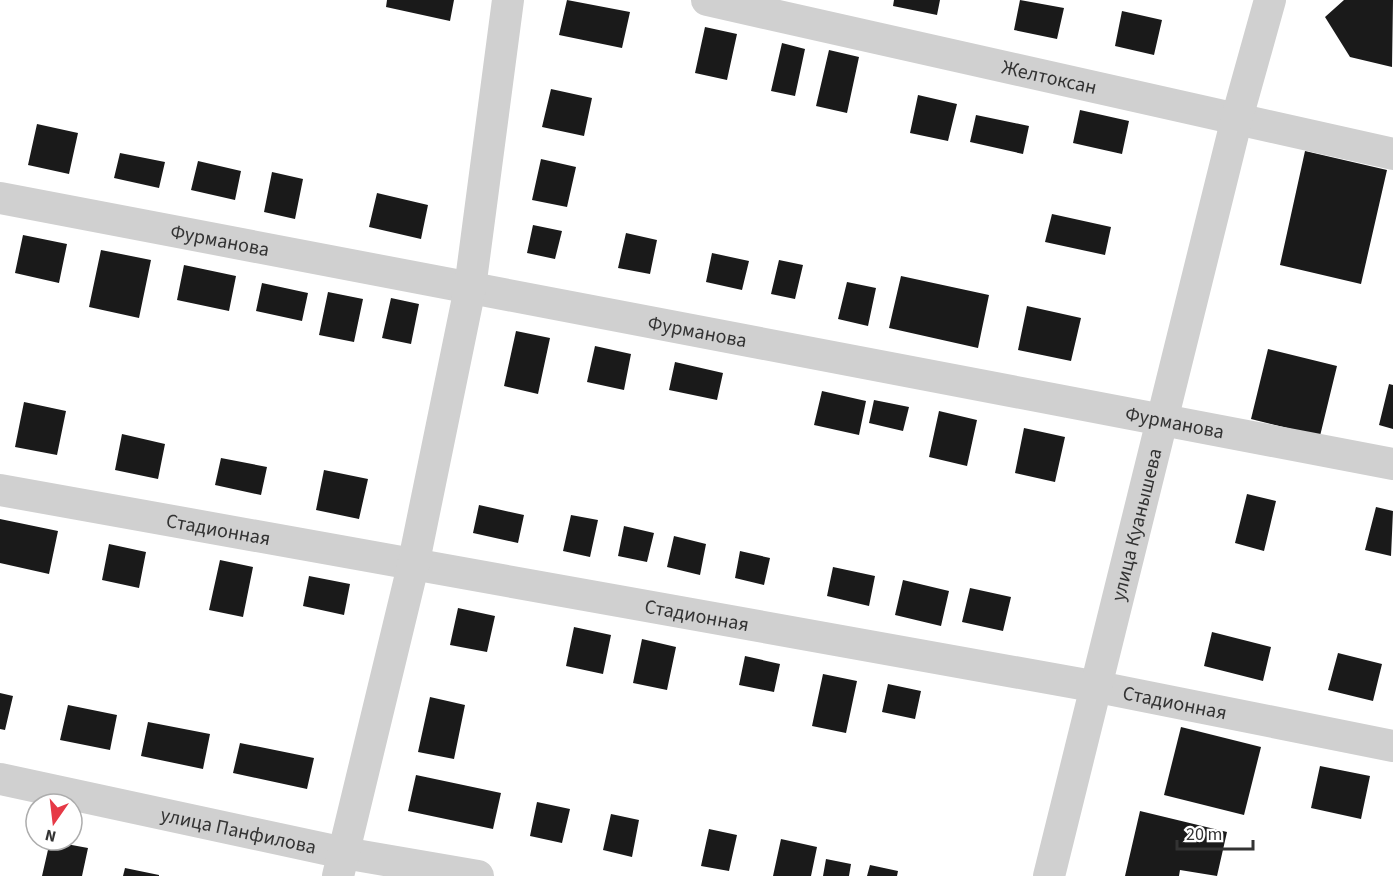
<svg xmlns="http://www.w3.org/2000/svg" width="1393" height="876" viewBox="0 0 1393 876" font-family="'Source Sans 3',sans-serif">
<style>
.building{fill:#1a1a1a}
.lines{fill:none;stroke-linecap:round;stroke-linejoin:round}
.minor{stroke:#d0d0d0;stroke-width:32}
.labels{text-anchor:middle;stroke-width:6;stroke-linejoin:round;paint-order:stroke}
.street-label{font-size:20px;fill:#333;stroke:#fff}
</style>
<rect width="100%" height="100%" fill="#fff"/>
<path class="building" d="M387,0h67l-4,21 -64,-14z
M567,0l63,12 -8,36 -63,-13z
M894,0h46l-3,15 -44,-9z
M1020,0l44,8 -7,31 -43,-9z
M1344,0h49l-1,67 -42,-10 -25,-40z
M1122,11l40,9 -8,35 -39,-9z
M705,27l32,7 -10,46 -32,-7z
M782,43l23,6 -10,47 -24,-5z
M829,50l30,7 -12,56 -31,-7z
M551,89l41,9 -8,38 -42,-9z
M918,95l39,9 -9,37 -38,-8z
M1080,110l49,11 -7,33 -49,-11z
M976,115l53,11 -6,28 -53,-12z
M37,124l41,9 -9,41 -41,-9z
M1305,151l82,19 -26,114 -81,-19z
M120,153l45,9 -6,26 -45,-10z
M541,159l35,8 -9,40 -35,-7z
M198,161l43,10 -6,29 -44,-10z
M272,172l31,7 -8,40 -31,-7z
M377,193l51,12 -7,34 -52,-12z
M1052,214l59,13 -6,28 -60,-13z
M533,225l29,6 -7,28 -28,-6z
M626,233l31,7 -7,34 -32,-6z
M23,235l44,9 -8,39 -44,-10z
M101,250l50,10 -12,58 -50,-11z
M712,253l37,8 -7,29 -36,-8z
M779,260l24,5 -8,34 -24,-5z
M184,265l52,11 -7,35 -52,-11z
M901,276l88,19 -11,53 -89,-20z
M847,282l29,6 -8,38 -30,-7z
M262,283l46,10 -6,28 -46,-10z
M328,292l35,7 -9,43 -35,-7z
M391,298l28,6 -8,40 -29,-6z
M1027,306l54,12 -10,43 -53,-11z
M516,331l34,7 -12,56 -34,-8z
M595,346l36,8 -7,36 -37,-8z
M1268,349l69,17 -17,70 -69,-17z
M675,362l48,11 -6,27 -48,-10z
M1389,384l4,1v44l-14,-4z
M822,391l44,10 -7,34 -45,-10z
M874,400l35,7 -6,24 -34,-8z
M24,402l42,9 -9,44 -42,-8z
M939,411l38,9 -10,46 -38,-9z
M1024,428l41,9 -10,45 -40,-9z
M122,434l43,10 -7,35 -43,-9z
M221,458l46,9 -6,28 -46,-10z
M324,470l44,9 -9,40 -43,-9z
M1247,494l29,7 -12,50 -29,-8z
M479,505l45,10 -6,28 -45,-10z
M1376,507l17,4 -2,45 -26,-6z
M571,515l27,5 -8,37 -27,-6z
M0,519l58,12 -9,43 -49,-11z
M624,526l30,7 -7,29 -29,-6z
M674,536l32,8 -6,31 -33,-8z
M109,544l37,8 -7,36 -37,-8z
M740,551l30,7 -6,27 -29,-7z
M220,560l33,7 -10,50 -34,-7z
M833,567l42,9 -6,30 -42,-10z
M309,576l41,8 -6,31 -41,-9z
M903,580l46,11 -8,35 -46,-11z
M970,588l41,9 -8,34 -41,-9z
M458,608l37,8 -8,36 -37,-7z
M574,627l37,8 -8,39 -37,-8z
M1212,632l59,15 -8,34 -59,-15z
M642,639l34,8 -9,43 -34,-7z
M1338,653l44,11 -9,37 -45,-11z
M745,656l35,8 -6,28 -35,-7z
M823,674l34,7 -11,52 -34,-7z
M888,684l33,7 -6,28 -33,-7z
M0,693l13,3 -8,34 -5,-1z
M430,697l35,8 -11,54 -36,-7z
M68,705l49,10 -7,35 -50,-10z
M148,722l62,12 -7,35 -62,-13z
M1181,727l80,20 -17,68 -80,-20z
M240,743l74,15 -7,31 -74,-16z
M1320,766l50,10 -9,43 -50,-11z
M416,775l85,18 -8,36 -85,-18z
M537,802l33,7 -8,34 -32,-7z
M1140,811l87,21 -10,44 -37,-6 -1,6h-54z
M611,814l28,6 -7,37 -29,-7z
M709,829l28,6 -8,36 -28,-5z
M781,839l36,8 -6,29h-38z
M50,841l38,7 -6,28h-40z
M826,859l25,5 -2,12h-26z
M870,865l28,6 -1,5h-30z
M125,868l34,7v1h-36z"/>
<g class="lines">
<g class="minor">
<path id="s1" d="M707,0l686,154"/>
<path id="s2" d="M0,198l1393,266"/>
<path id="s3" d="M0,490l1098,197 295,59"/>
<path id="s4" d="M0,779l344,74 134,23"/>
<path d="M338,876l75,-310 57,-278 38,-288"/>
<path id="s5" d="M1049,876l188,-758 33,-118"/>
</g>
</g>
<g class="labels">
<g class="street-label">
<text dy="7" stroke="none"><textPath href="#s1" startOffset="351">Желтоксан</textPath></text>
<text dy="7" stroke="none"><textPath href="#s2" startOffset="224">Фурманова</textPath></text>
<text dy="7" stroke="none"><textPath href="#s2" startOffset="710">Фурманова</textPath></text>
<text dy="7" stroke="none"><textPath href="#s2" startOffset="1196">Фурманова</textPath></text>
<text dy="7" stroke="none"><textPath href="#s5" startOffset="362">улица Куанышева</textPath></text>
<text dy="7" stroke="none"><textPath href="#s3" startOffset="222">Стадионная</textPath></text>
<text dy="7" stroke="none"><textPath href="#s3" startOffset="708">Стадионная</textPath></text>
<text dy="7" stroke="none"><textPath href="#s3" startOffset="1194">Стадионная</textPath></text>
<text dy="7" stroke="none"><textPath href="#s4" startOffset="244">улица Панфилова</textPath></text>
</g>
</g>
<g transform="translate(54 822) rotate(194)"><circle r="28" fill="#ffffff" stroke="#adadad" stroke-width="1.5"/>
<path d="M0-4.5L10 22L0 15L-10 22Z" fill="#e63946"/>
<text y="-9" font-size="16" font-weight="bold" text-anchor="middle" fill="#333333">N</text>
</g>
<path d="M1177 840v9h76v-9" fill="none" stroke="#333333" stroke-width="3"/>
<text x="1186" y="840" font-size="18" fill="#333333" stroke="#ffffff" stroke-width="4.5" paint-order="stroke">20 m</text>
</svg>
